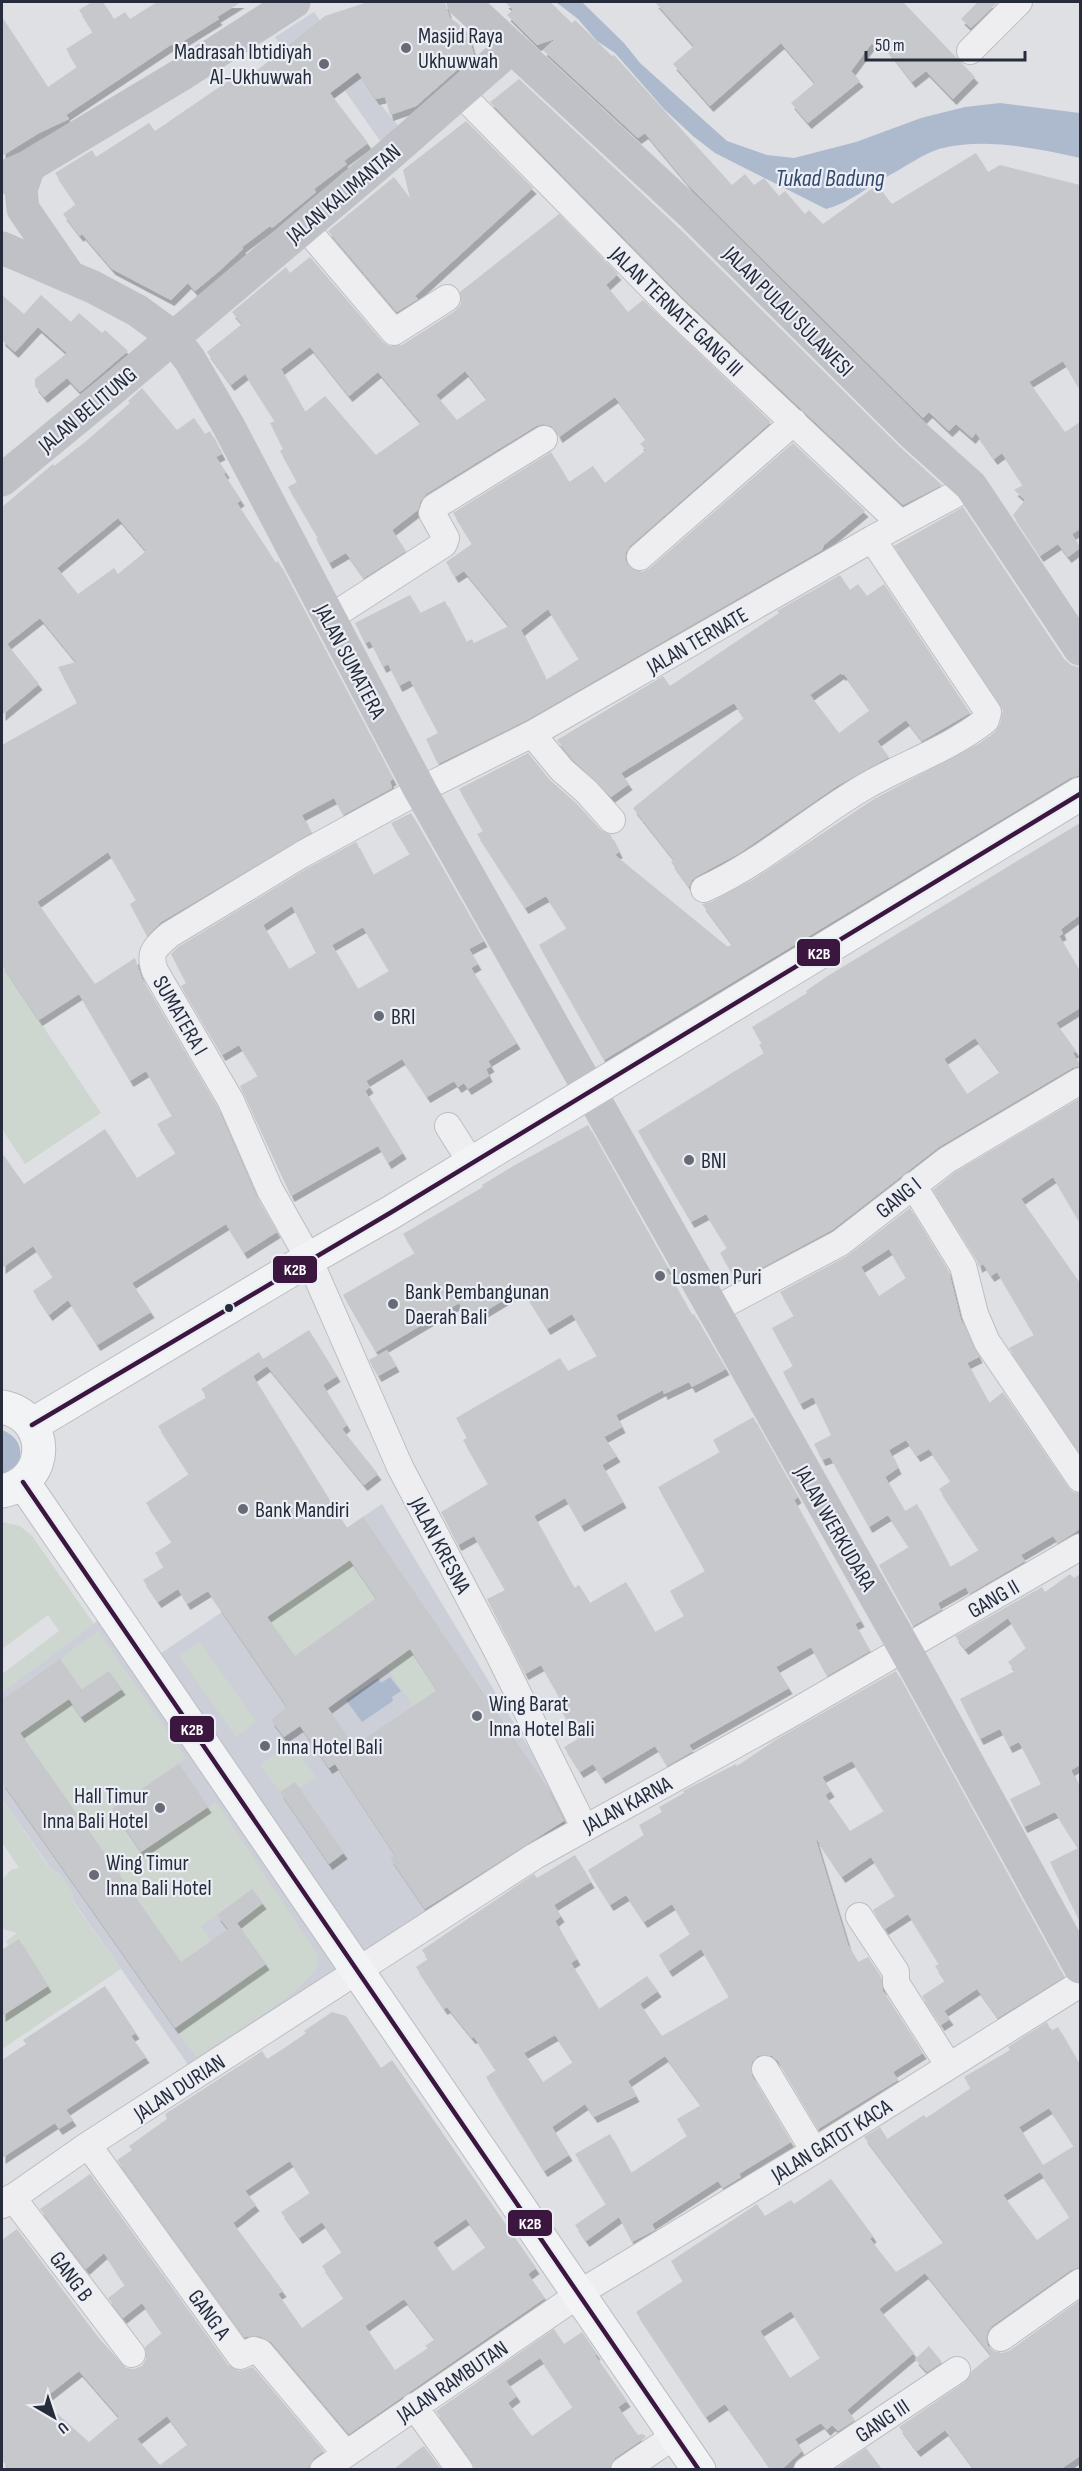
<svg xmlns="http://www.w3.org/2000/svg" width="1082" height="2471" viewBox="0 0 1082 2471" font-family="'Sofia Sans Condensed',sans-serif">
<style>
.built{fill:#cccfd7}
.green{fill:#ced7cf}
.water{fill:#adbace}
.building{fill:#c7c8cc;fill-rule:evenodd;filter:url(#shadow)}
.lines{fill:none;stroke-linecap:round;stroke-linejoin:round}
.street-casing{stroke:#bcbec2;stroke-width:28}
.primary-casing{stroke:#bbbdc1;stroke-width:35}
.street{stroke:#eeeef0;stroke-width:26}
.secondary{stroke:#bfc1c6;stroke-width:33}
.primary{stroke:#f2f3f4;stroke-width:33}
.bus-1-casing{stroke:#ebeef4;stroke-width:9}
.bus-1{stroke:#3b163f;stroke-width:4.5}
.poi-dot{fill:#666b76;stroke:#ebeef4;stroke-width:2}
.bus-dot{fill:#262c3b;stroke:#ebeef4;stroke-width:2}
.labels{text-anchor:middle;stroke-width:4.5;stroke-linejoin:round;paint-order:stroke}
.poi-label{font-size:22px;fill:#262c3b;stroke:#ebeef4;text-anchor:start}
.street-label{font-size:22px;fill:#262c3b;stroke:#ebeef4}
.water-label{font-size:24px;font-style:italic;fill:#32486e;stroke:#ebeef4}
.line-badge{stroke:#ebeef4;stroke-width:2}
.badge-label{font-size:16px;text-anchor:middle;font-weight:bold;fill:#fff}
</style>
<defs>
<filter id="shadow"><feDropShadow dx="3.5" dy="6" stdDeviation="0" flood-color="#0004"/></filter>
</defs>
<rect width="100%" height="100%" fill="#dee0e4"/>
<path class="built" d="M314,12l62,87 25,30 -18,16 -38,-54 -20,14 -50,-68z
M382,1504l192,319 -385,243 -187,-267v-107l106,-79 37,51z"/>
<path class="green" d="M2,965l99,148 -76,51 -23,-35z
M2,1522l18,4 12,10 62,88 -92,68v-18l57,-43 -11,-16 -46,34z
M350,1560l92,136 -24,18 -31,-46 3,-3 -36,-51 -59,42 -28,-39z
M98,1631l88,127 -74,51 29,43 75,-50 101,152c2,6 2,12 -2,17 -26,31 -85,64 -119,86l-21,-29 91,-64 -29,-41 26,-20 -11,-14 -51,37 10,15 -30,21 -161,-229 49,-34 13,18 40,-28 -13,-18 -27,19 -22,-31z
M200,1642l56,80 -20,15 -57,-81z
M289,1748l11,7 16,22 -16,11 -5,-6 -15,10 -20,-27 19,-14z
M2,1799l46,67c13,5 21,19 26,30l-2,4 49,69 -119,80v-99l6,-5 -2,-4 11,-8 -15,-4v-49l9,-10 8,-2 -17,-26z"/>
<path class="water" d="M556,2h26l42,41 16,20 87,78 40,14 27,3 62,-16 65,-24 44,-11 35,-4 80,10v45c-44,-10 -96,-21 -141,-9 -16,5 -34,18 -49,26 -22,11 -40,28 -64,34l-111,-56 -22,-17 -29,-27 -49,-56 -18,-12 -19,-22z
M2,1430c16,6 23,20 15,36l-15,10z
M390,1677l11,14 -9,6 1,4 -31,21 -16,-22 32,-22 3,5z"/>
<path class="building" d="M92,2h11l11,17 11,-7 5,7 27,-17h84l-24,15 2,2 -45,28 -2,-3 -106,71 3,4 -30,14 -37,23v-139l46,70 29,-20 -11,-18 27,-17 -14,-22z
M368,2l77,1 5,15 9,6 3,7h5l7,24 -58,51 -26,9 -5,-18 -9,2 -18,-27 -28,21 38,50 -24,18 3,3 -33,25 2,3 -44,36 -2,-2 -28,21 1,2 -26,24 -22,18 -7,-8 -17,17 -59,-31 -30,-35 -2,2 -17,-22 13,-10 -21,-31 37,-23 4,7 53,-34 6,8 85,-58 5,7 80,-64z
M505,2h45l22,21 3,-3 37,36 2,-1 118,130 13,-11 9,11 10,-7 15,18 6,-5 20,23 4,-4 14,14 54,-39 15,19 84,-51 12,19 12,-7 80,20v205l-17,-29 -34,21 36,50 15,-10v107l-8,5 8,14 -12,9 -10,-13 -18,12 -27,-41 12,-15 -11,-10 9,-5 -21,-32 -8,6 -18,-26 -4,5 -16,-14 -7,7 -20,-19 -6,6 -234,-232 -44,-53 -7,5 -95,-88 12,-11 -18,6 -30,-30 6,-5z
M655,2h248l72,75 -22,22 -27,-28 -14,11 -32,-42 -6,6 -2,-3 -21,28 9,10 -52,42 -17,-20 24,-20 -34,-40 -71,63 -37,-42 21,-18z
M978,2h20l-27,26 -10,-9z
M519,79l161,150 219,217 43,39 -39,20 -221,-208 -192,-195z
M466,121l67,67 -118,108 3,3 -21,13 -69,-81 66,-54 16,21 -7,-28z
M559,214l59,60 -12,11 22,27 15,-12 128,122 -141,124 -4,6 -1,7 4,8 13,5 8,-4 143,-125 72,68 -41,34 -2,5 -297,171 -87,43 -12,-25 12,-6 -28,-53 -11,6 -11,-22 -5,3 -13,-26 -5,2 -10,-20 55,-28 10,18 25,-12 21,41 6,-3 2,4 35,-17 -45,-55 -9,6 -9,-15 26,-18 -19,-31 98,-61 18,30 24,-16 12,17 41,-33 -6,-6 6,-5 -31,-42 -56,40 -3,-6 -5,-5 -8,-2 -7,2 -110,68 -6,8 -2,8 -26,20 14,21 -42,27 -18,-25 -17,10 -13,-24 2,-1 -30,-51 9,-5 -17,-31 3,-2 -13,-26 5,-2 -30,-47 -14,11 -24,-33 35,-28 -10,-12 54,-45 4,6 20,-16 73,85 6,4 13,-1 53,-34 6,-7 -1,-12zM310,347l39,49 29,-24 43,51 -45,32 -51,-59 -20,16 -24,-43zM465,371l22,28 -30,21 -21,-25zM548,609l31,50 -33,21 -25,-50z
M2,295l22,19 17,-19 30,27 8,-9 23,20 3,-3 23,21 -48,41 -13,-14 -23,19 -9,-11v-7l32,-26 -29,-26 -23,25 -13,-12z
M142,388l35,42 17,-12 11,16 5,-3 12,23 -6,3 10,15 -2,2 17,26 -4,3 39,60 2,-2 115,218 -3,2 2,7 -49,27 -9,-17 -32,17 9,18 -150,89 -14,14 -17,-32 6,-4 -28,-48 -71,50 58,82 40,-26 7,21 76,129 38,88 21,36 -33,21 -18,-29 -94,59 19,29 -54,33 -29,-45 -19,15 -16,-24 20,-14 -20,-31 -31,22v-115l22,31 81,-55 32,49 39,-25 -19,-29 15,-8 -26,-45 -16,10 -51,-87 -40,26 -37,-55v-220l75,-42 -19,-36 18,-5 -36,-44 -33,26 32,40 -37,31v-208l51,-43 1,2 31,-24 45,-39 -2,-2zM118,518l28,33 -28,23 -4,-6 -36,26 -21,-26z
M963,507l101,152 7,6 9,3v107l-10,3 -466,282 -65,-115 28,-17 -21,-32 -21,12 -48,-74 6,-3 -24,-42 69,-36 22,27 26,23 25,27 9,4 9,18 -4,3 113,92 4,-3 -30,-40 9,-2 43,-23 120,-80 106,-56 15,-11 5,-8 3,-14 -3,-6 -106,-158z
M840,575l10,15 8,-6 9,12 17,-12 86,129 -48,28 -16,-21 -29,21 12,16 -52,29 -99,68 -41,22 -5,4 -3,7 -18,-25 3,-2 -41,-52 111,-90 -10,-15 -113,70 8,11 -18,13 -38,-37 -16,-20 106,-64 7,10 109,-73 -2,-2zM841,673l1,2 2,-1 26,36 -31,23 -29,-38z
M411,813l73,128 -15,8 9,15 -7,4 46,75 -29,18 3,5 -5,3 3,7 -21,13 -4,-6 -6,4 -4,-6 -27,16 -25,-38 -36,22 4,6 -5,4 38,62 -15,10 -10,-17 -87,50 -51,-110 18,-10 -19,-31 -17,10 -41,-69 5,-3 -15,-29 7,-7 130,-79 48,-26 17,33 21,-12 16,-9 -19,-31zM292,906l24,47 -27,16 -26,-44zM363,927l26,44 -31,18 -26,-44z
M1080,823v92l-19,14 2,5 -4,2 21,35v37l-24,15 20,28 -3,2 7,13 -8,2 -133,79 -107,83 -95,51 -17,-28 7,-5 -21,-34 -15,8 -53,-91 126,-78 -5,-8 3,-2 -10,-16 55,-34 -1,-2 20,-14zM975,1038l25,34 -33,22 -23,-35z
M1080,1098v125l-27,-46 -32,22 59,84v170l-71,-105 25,-13 -37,-63 -6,4 -8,-12 -4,3 -3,-9 -43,-68 22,-18z
M588,1125l80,143 -2,1 26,46 2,-1 32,55 -34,18 -3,-5 -25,12 -1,-4 -47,25 6,12 -18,10 13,19 -15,9 21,37 -42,24 -16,-28 -31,18 40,72 5,-3 11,18 36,-21 29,50 29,-16 -14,-25 35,-20 -47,-84 62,-35 -7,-12 40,-23 45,80 -4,3 67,121 -6,3 15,27 -43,25 -16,-29 -35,20 13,21 -100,57 4,6 -26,15 -12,-20 -53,32 -9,-14 -13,8 -16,-25 14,-8 -23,-40 4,-2 -18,-32 -16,9 -38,-75 18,-9 -31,-54 -16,9 -17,-33 47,-28 -25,-44 4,-2 -11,-20 104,-60 8,13 29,-15 -25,-42 -25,15 -25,-40 -53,32 -10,-18 -83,49 -33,-57 72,-42 -12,-19 80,-47 -1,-2 33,-20z
M910,1208l39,64 12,48 18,37 -12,6 22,40 14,-11 65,95 5,5 7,2v35l-22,14 -5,-7 -32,19 4,6 -56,33 -3,-7 -28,16 3,7 -28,16 -34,-61 30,-18 -21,-32 -19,12 -39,-70 -8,3 -8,-16 17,-9 -18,-38 -13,7 -17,-32 10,-6 -21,-38 22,-12 -14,-24 67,-36zM889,1249l17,29 -27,18 -18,-29zM906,1440l11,16 12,-7 22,32 -12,8 40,61 -29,17 -33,-63 -12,7 -20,-34 13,-9 -9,-18z
M309,1330l28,46 -14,9 24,40 -5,4 36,45 -14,11 -97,-119 -14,10 94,152 16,-11 184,270 17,34 -139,88 -35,-51 5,-3 -60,-91 -6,4 -29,-42 -16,11 -13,-17 16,-13 -79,-116 -21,13 -9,-15 -20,13 -15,-22 21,-13 -9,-14 17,-11 -26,-39 43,-29 -31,-48 49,-29 -6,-8 58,-37 4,7zM350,1560l26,38 -81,58 -28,-39zM410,1649l27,41 -83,56 -26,-38z
M387,1350l9,16 -18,10 -9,-16z
M1070,1574l4,4 6,-4v191l-9,5 9,20v132l-30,-60 28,-14 -23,-36 -31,15 -14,-28 31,-15 -22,-42 -10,5 -9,-18 -20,10 -20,-40 55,-28 -7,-9 18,-14 -18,-30 -43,31 -10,-13 87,-49 3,5z
M60,1659l22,31 -4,2 31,-21 13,18 -41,28 -12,-18 -49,34 161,229 47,-33 -11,-14 35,-26 11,14 -27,21 1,-1 29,41 -91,64 -173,-246v-82z
M896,1671l168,306 -66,41 -21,-29 -33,22 6,8 -9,6 -19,-29 23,-15 -10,-15 4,-2 -31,-50 -23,15 -12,-19 22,-14 -24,-39 -29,20 -27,-40 33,108 10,17 10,-5 13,20 2,14 40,62 -30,19 5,8 -80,49 -40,-68 -6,-5h-14l-6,6v14l39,66 -52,32 2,3 -18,11 -5,-7 -66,43 3,6 -23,12 -13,-25 -33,24 -11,-16 31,-21 -31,-50 35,-20 21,39 56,-37 -10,-17 24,-14 -36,-49 -37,25 8,15 -42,21 -9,-13 -33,23 17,28 -25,16 -58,-94 10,-7 -22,-33 -2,1 -25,-31 -3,2 -28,-42 12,-8 -6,-9 112,-76 3,4 38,-23 16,27 -37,23 7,11 -6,5 22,38 -6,4 28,46 48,-33 11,15 -18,13 22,32 67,-39 -28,-48 -32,22 -10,-16 31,-21 -18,-30 -28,18 -18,-27 -16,10 -22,-35 56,-35 -5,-10 23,-13 -3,-5 25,-14 -1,-2 53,-27 1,2 40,-27zM852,1761l32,50 -34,20 -25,-36 6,-4 -9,-14zM555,2035l18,27 -30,20 -19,-29z
M179,1764l29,43 -67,45 -29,-43z
M295,1782l49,71 -15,11 -49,-72z
M19,1939l29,47 -46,30v-66z
M105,1986l31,47 -5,3 15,21 -80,53 7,10 -14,9 -4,-6 -53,35v-98l24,-16 -3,-4z
M332,2012l14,4 35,52 11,-8 144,208 -8,6 17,24 -196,136 -78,-92 -12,-6 -14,1 -128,-177 15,-10 -3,-4 38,-27 -2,-5 97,-63 5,8 16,-10 23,-16 -2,-2zM290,2161l20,32 -29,19 18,26 23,-16 20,30 -20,14 22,32 -42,30 -24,-34 5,-3 -50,-68 23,-18 -11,-14zM466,2219l20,28 -33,24 -20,-29zM404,2299l31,40 -10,7 3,2 -33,22 -30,-44z
M1047,2022l4,9 7,-4 22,38v202l-9,3 -79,56 -4,5 -2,8 2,7 6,5 8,2 7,-2 71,-51v156l-19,13h-87l-29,-39 -28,21 -18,-24 66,-45 7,-11 19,-16 -66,-82 -46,36 35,44 -67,57 8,10 -17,11 -6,-6 -5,5 -6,-7 -26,16 7,12 -20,18h-11l-46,-65 -19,13 -70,-105 47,-31 -12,-20 86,-57 8,12 26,-16 3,4 37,-25 42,57 -3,3 26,33 48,-30 -80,-105 16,-10 7,12 37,-24 2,3 45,-30 -7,-11 46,-27 -2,-3zM1049,2108l25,38 -31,19 -24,-38zM1040,2172l30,45 -33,23 -34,-45zM791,2311l29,47 -30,20 -30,-47z
M90,2174l138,191 11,6 14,-4 71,84 -10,7 -5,9 -4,2h-296l-7,-9v-220l15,-11 81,108 28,31 8,1 8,-3 4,-7 -1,-12 17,-14 -20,-30 -19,15 -15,-20 17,-13 -21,-32 -18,16 -46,-60zM79,2371l40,46 -30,25 -47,-42zM167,2416l21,28 -28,21 -23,-26z
M554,2329l10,15 18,-12 15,22 -2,1 32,46 -9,6 20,28 5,-1 3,3 -31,21 -6,11h-134l-3,-8 -36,-50zM540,2358l33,49 -41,29 -24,-33 9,-7 -11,-15z
M929,2346l13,16 -15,10 -12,-13z
M424,2446l17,23h-47l24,-19z
M866,2448l16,21h-47z"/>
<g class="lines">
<g class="street-casing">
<path id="street" d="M970,51l49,-49
M460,93l212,215 228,215
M304,226l90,106 53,-34
M640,557l154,-135
M328,619l116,-75 2,-6 -14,-25 2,-6 110,-68
M532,734l30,36 25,22 25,28
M704,889c58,-26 107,-71 162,-103 38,-22 85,-38 120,-66l2,-8 -116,-173
M448,1126l24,38
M913,1185l50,81 12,48 12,28 93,137
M714,1310l126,-67 107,-83 133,-79
M584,1827l-86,-174 -98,-186 -91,-208 -39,-69 -39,-89 -76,-130c-7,-19 0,-23 14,-36l132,-80 119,-65 112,-56 340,-195 99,-53
M859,1916l37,56v11l53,83
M765,2069l49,82
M88,2145l152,211 14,-6 6,2 86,102
M12,2197l120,157
M2,2205l86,-60 447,-289 249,-138 296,-171
M1001,2338l79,-56
M414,2406l46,64
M323,2470l268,-184 223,-135 266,-167
M624,2470l52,-35
M807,2470l150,-100"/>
</g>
<g class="primary-casing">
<path id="primary" d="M2,1407c49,9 49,75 0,84
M32,1425l277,-166 81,-46 690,-419
M23,1482l676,988"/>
</g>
<use href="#street" class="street"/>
<path class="secondary" d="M463,2l230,213 219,218 59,53 109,163
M29,166l-8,24 2,19 46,67
M2,178l27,-12 155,-93 110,-71
M2,248l91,39 45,24 34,25 18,24 38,65 192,365 485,859 175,318
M2,480l113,-93 273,-231 124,-109"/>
<use href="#primary" class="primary"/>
<g class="bus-1-casing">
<path id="bus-1" d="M32,1425l358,-212 690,-419
M23,1482l676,988"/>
</g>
<use href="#bus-1" class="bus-1"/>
</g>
<g class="poi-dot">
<circle cx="406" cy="48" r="6"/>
<circle cx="324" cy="64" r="6"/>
<circle cx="379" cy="1016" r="6"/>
<circle cx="689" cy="1160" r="6"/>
<circle cx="660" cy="1276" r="6"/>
<circle cx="393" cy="1304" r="6"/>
<circle cx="243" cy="1509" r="6"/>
<circle cx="477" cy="1716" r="6"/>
<circle cx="265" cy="1746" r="6"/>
<circle cx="160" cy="1808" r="6"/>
<circle cx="94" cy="1875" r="6"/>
</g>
<circle class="bus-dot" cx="229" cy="1308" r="5"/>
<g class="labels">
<g class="poi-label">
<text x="418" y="43">Masjid Raya<tspan x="418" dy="25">Ukhuwwah</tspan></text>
<text x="312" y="59" text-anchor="end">Madrasah Ibtidiyah<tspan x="312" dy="25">Al-Ukhuwwah</tspan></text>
<text x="391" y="1024">BRI</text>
<text x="701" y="1168">BNI</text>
<text x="672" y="1284">Losmen Puri</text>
<text x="405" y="1299">Bank Pembangunan<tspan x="405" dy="25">Daerah Bali</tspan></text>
<text x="255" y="1517">Bank Mandiri</text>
<text x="489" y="1711">Wing Barat<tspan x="489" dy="25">Inna Hotel Bali</tspan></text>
<text x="277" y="1754">Inna Hotel Bali</text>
<text x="148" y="1803" text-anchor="end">Hall Timur<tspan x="148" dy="25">Inna Bali Hotel</tspan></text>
<text x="106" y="1870">Wing Timur<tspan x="106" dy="25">Inna Bali Hotel</tspan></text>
</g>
<g class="street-label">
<text transform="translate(343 193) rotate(-40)" y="8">JALAN KALIMANTAN</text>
<text transform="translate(677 311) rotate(44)" y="8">JALAN TERNATE GANG III</text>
<text transform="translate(789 311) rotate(45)" y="8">JALAN PULAU SULAWESI</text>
<text transform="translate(87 409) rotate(-40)" y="8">JALAN BELITUNG</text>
<text transform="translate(697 640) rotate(-30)" y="8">JALAN TERNATE</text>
<text transform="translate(351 661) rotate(62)" y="8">JALAN SUMATERA</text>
<text transform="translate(181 1015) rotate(60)" y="8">SUMATERA I</text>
<text transform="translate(898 1197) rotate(-39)" y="8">GANG I</text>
<text transform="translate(836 1528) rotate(60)" y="8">JALAN WERKUDARA</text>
<text transform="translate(441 1545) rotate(62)" y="8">JALAN KRESNA</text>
<text transform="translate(993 1598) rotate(-30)" y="8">GANG II</text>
<text transform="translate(627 1804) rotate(-28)" y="8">JALAN KARNA</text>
<text transform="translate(179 2087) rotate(-33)" y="8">JALAN DURIAN</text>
<text transform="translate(831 2140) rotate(-32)" y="8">JALAN GATOT KACA</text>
<text transform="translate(72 2276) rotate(53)" y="8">GANG B</text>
<text transform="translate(210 2314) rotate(54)" y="8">GANG A</text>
<text transform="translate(452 2381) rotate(-34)" y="8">JALAN RAMBUTAN</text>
<text transform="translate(882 2420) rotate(-34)" y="8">GANG III</text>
</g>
<g class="water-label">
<text x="830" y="186">Tukad Badung</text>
</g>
</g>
<g class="line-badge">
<rect x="796" y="938" width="45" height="29" rx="6" fill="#3b163f"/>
<rect x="272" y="1255" width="46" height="29" rx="6" fill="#3b163f"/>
<rect x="169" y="1715" width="46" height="28" rx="6" fill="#3b163f"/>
<rect x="507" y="2209" width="46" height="28" rx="6" fill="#3b163f"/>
</g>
<g class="badge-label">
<text x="819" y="959">K2B</text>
<text x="295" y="1275">K2B</text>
<text x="192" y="1735">K2B</text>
<text x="530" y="2229">K2B</text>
</g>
<rect width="1082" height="2471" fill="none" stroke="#262c3b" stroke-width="6"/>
<g transform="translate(54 2417) rotate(141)" stroke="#ebeef4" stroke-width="4.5" paint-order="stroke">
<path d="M0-4.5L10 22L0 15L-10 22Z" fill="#262c3b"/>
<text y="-9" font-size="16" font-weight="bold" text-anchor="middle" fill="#262c3b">U</text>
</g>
<path d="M866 51v9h159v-9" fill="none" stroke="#262c3b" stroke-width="3"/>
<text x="875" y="51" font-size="18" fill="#262c3b" stroke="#ebeef4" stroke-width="4.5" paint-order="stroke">50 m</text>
</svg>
